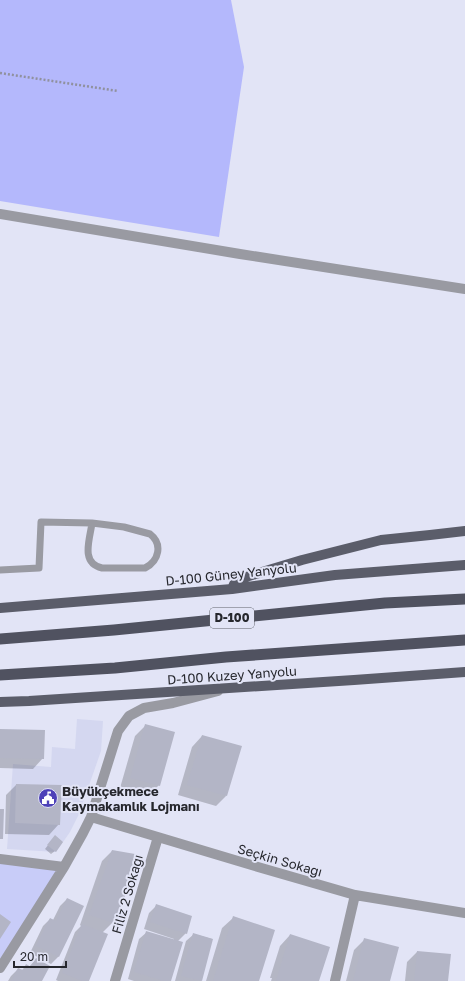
<svg xmlns="http://www.w3.org/2000/svg" width="465" height="981" viewBox="0 0 465 981" font-family="'Golos Text',sans-serif">
<style>
.built{fill:#d4d7f0}
.green{fill:#c8ccf8}
.water{fill:#b4b8fc}
.shadow{fill:#0003}
.building{fill:#b3b5c6}
.lines{fill:none;stroke-linecap:round;stroke-linejoin:round}
.path{stroke:#90919e;stroke-width:2.5;stroke-dasharray:2 2;stroke-linecap:butt}
.service{stroke:#999aa2;stroke-width:7}
.minor{stroke:#999aa2;stroke-width:10}
.primary{stroke:#5b5d6a;stroke-width:10}
.trunk{stroke:#505260;stroke-width:11}
.labels{text-anchor:middle;stroke-width:4;stroke-linejoin:round;paint-order:stroke}
.shield{fill:#e2e4f6;stroke:#5e6069;stroke-width:1}
.shield-label{font-size:12px;font-weight:bold;fill:#26272d}
.street-label{font-size:13px;fill:#26272d;stroke:#e2e4f6}
.poi-label{font-size:13px;font-weight:bold;fill:#26272d;stroke:#e2e4f6;text-anchor:start}
</style>
<rect width="100%" height="100%" fill="#e2e4f6"/>
<path class="built" d="M77,719l26,2 -2,30 -22,63 -9,18 -14,20 -49,-3 6,-85 38,3 1,-20 23,2z"/>
<path class="green" d="M0,859l64,8 -64,101z"/>
<path class="water" d="M0,0h231l13,67 -25,170 -219,-36z"/>
<path class="shadow" d="M146,725l13,60 -11,11 -28,-8 15,-52z
M0,730l43,28 -10,11 -33,-1z
M202,736l24,60 -10,10 -38,-11 14,-48z
M16,785l43,39 -10,11 -44,-1 1,-39z
M52,840l3,11 -4,3 -6,-5z
M112,851l1,71 -11,11 -14,48h-30l-2,-1 19,-48 6,-6 -1,-1 22,-64z
M67,899l15,7 -24,51 -7,7 -21,-11 13,-27 7,-7 3,1 7,-14z
M156,906l30,27 -9,9 -7,39h-36l-6,-2 11,-40 8,-7 27,9v-2l-30,-10 5,-16z
M233,918l25,63h-52l16,-53z
M194,934l18,5 -11,42h-26l11,-40z
M290,935l28,46h-47l1,-3h-2l10,-32z
M365,939l24,42h-43l8,-31z
M417,952l30,29h-42l2,-19z
M36,959l5,22h-33l3,-5 7,-7 3,2 5,-5 3,1z"/>
<path class="building" d="M145,724l30,8 -15,54 -30,-8z
M0,729l45,1 -1,29 -44,-1z
M202,735l40,11 -15,50 -40,-11z
M16,784l46,1 -2,40 -45,-2z
M0,809h4l-1,30h-3z
M55,835l8,7 -7,10 -9,-7z
M112,850l23,4 -5,30 -16,39 -25,-8z
M67,898l17,8 -25,51 -23,-11 14,-28 6,3z
M156,904l36,12 -5,18 -37,-12z
M0,914l11,8 -11,17z
M233,916l42,14 -16,51h-46z
M82,924l26,10 -19,47h-7l-20,-8z
M146,931l37,11 -12,39h-7l-30,-9z
M193,933l20,6 -11,42 -21,-5z
M290,934l40,13 -11,34h-43z
M364,938l35,9 -9,34h-37z
M417,951l34,3 -3,27h-34z
M36,958l14,8 -8,15h-31l7,-13 5,2 3,-6 5,3z"/>
<g class="lines">
<path class="path" d="M0,73l118,18"/>
<path class="service" d="M0,570l39,-2 2,-46 51,1 32,4 26,7c13,10 9,27 -5,34h-43c-22,-5 -12,-29 -10,-45"/>
<path class="minor" d="M0,214l240,40 225,35
M91,817l167,50 97,28 110,18
M0,859l64,8
M0,968l64,-101 19,-34 8,-16 27,-86 11,-15 15,-8 29,-5 45,-12
M115,981l43,-144
M335,981l20,-86"/>
<path class="primary" d="M232,589l3,-7 14,-6 53,-16 79,-20 49,-5 35,-4
M0,608l232,-19 103,-14 130,-10
M0,702l29,-1 325,-21 111,-8"/>
<path class="trunk" d="M0,639l114,-9 271,-27 80,-4
M0,675l115,-7 111,-11 239,-17"/>
</g>
<defs>
<g id="civic-disc" transform="scale(1)"><circle r="9.5" fill="#4d41b8" stroke="#e2e4f6"/><path d="M-.6-6.5H3V-4.5H.6V-3L4-1V1h2V6H-6V1h2V-1L-.6-3ZM-1.2 2.5V6h2.4V2.5Z" fill="#fff"/></g>
</defs>
<g fill-rule="evenodd">
<use href="#civic-disc" x="48" y="798"/>
</g>
<g class="labels">
<rect class="shield" x="210" y="608" width="44" height="20" rx="3"/>
<g class="shield-label">
<text x="232" y="622">D-100</text>
</g>
<g class="street-label">
<text transform="translate(231 574) rotate(-6)" y="5">D-100 Güney Yanyolu</text>
<text transform="translate(232 675) rotate(-4)" y="5">D-100 Kuzey Yanyolu</text>
<text transform="translate(280 860) rotate(16)" y="5">Seçkin Sokağı</text>
<text transform="translate(127 894) rotate(-74)" y="5">Filiz 2 Sokağı</text>
</g>
<g class="poi-label">
<text x="62" y="796">Büyükçekmece<tspan x="62" dy="15">Kaymakamlık Lojmanı</tspan></text>
</g>
</g>
<path d="M14 961v6h52v-6" fill="none" stroke="#26272d" stroke-width="2"/>
<text x="20" y="961" font-size="12" fill="#26272d" stroke="#e2e4f6" stroke-width="3" paint-order="stroke">20 m</text>
</svg>
